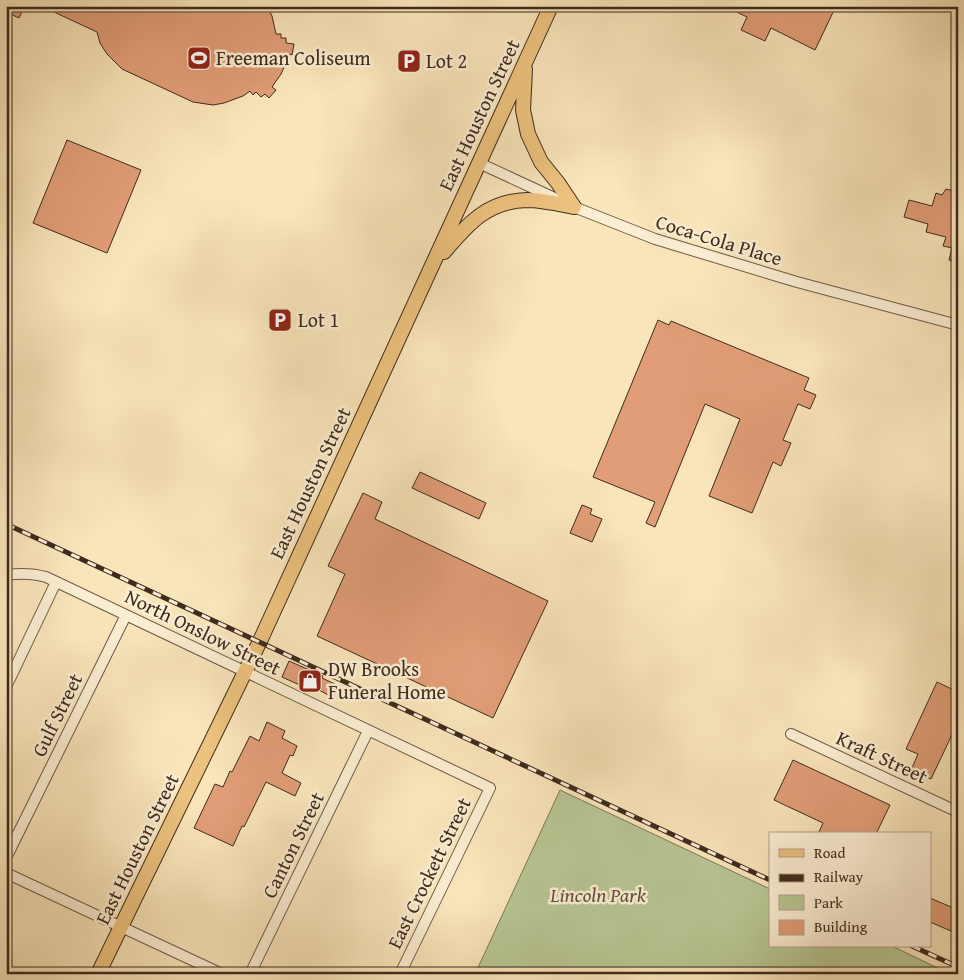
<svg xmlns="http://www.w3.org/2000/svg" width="964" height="980" viewBox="0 0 964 980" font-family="'Gentium Book Plus',serif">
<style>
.green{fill:#b8c694;stroke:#7a7858}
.building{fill:#e19d77;stroke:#3d2b1d}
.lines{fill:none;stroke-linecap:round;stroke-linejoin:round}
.minor-casing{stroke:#6c5a44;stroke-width:12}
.major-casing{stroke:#3d2b1d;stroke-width:16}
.minor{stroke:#fceed3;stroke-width:10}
.major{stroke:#edc27e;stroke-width:14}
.rail-casing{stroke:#3d2b1d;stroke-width:5}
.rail{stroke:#fceed3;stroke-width:3;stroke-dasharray:9;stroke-linecap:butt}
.labels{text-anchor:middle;stroke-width:5;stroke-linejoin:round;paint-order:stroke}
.poi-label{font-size:20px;fill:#3d2b1d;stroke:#fceed3;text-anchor:start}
.street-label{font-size:20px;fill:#3d2b1d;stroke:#fceed3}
.park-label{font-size:20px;font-style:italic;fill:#5c523b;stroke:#fceed3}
</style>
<rect width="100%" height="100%" fill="#fae5bb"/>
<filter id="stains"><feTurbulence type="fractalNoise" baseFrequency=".004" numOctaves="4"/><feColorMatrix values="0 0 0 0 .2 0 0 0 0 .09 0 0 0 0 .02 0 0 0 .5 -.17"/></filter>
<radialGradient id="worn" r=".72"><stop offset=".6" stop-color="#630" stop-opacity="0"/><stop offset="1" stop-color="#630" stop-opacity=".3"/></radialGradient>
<path class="green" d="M560,790l210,99v57h122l58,28h-475z"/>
<path class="building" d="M6,6h19l-6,12 -13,-6z
M41,6h226l5,10 4,18h5v4h5v5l8,1 -2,11 -2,-1 -9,20 -9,13 4,3 -7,8 -4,-4 -4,3 -5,-5 -3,3 -3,-4 -7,5 -19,7 -11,2 -20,-3 -71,-33 -15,-15 -7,-11 -3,-11z
M724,6h112l-21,44 -44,-22 -6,13 -24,-11 6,-13z
M67,140l74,30 -34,83 -74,-30z
M946,189l12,3v71l-9,-3 3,-12 -9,-2 3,-9 -20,-5 2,-8 -24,-7 5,-17 23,6 4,-13 6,2z
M658,320l11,5 2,-4 138,57 -5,12 12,5 -6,14 -12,-5 -15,36 8,3 -10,23 -8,-4 -21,51 -43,-17 31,-77 -35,-15 -50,123 -9,-4 9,-21 -62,-25z
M420,472l66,31 -7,16 -67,-31z
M363,493l19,9 -7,17 173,82 -55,117 -176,-82 28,-62 -17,-8z
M582,505l10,4 -2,5 12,5 -10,23 -22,-9z
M289,661l34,15 -1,2 13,6 -5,12 -13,-7 -2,3 -33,-15z
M937,682l21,10v30l-27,57 -20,-9 7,-16 -12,-5z
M267,722l18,9 -3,7 15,8 -4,10 -3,-1 -8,18 19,10 -6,13 -29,-14 -22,45 -2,-1 -9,20 -39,-18 21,-44 8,3 7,-16 2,1 18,-36 9,5z
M793,760l97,45 -14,29h-58l5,-11 -49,-23z
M930,898l28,12v24l-28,-12z"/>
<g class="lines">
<g class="minor-casing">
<path id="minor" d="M479,163l95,44 81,32 142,43 161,43
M6,575c15,-2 26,-2 40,2l444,211 -90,186
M6,687l50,-105
M791,734l167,78
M6,858l120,-243
M6,873l216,101
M250,974l118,-243"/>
</g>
<g class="major-casing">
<path id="major" d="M525,69l-2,41 5,24 13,28 17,21 16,24
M444,252c24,-28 43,-51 83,-52 15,0 32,4 47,7
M98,974l162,-333 291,-635"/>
</g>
<use href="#minor" class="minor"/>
<use href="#major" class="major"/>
<g class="rail-casing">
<path id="rail" d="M6,524l764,356
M912,946l46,21"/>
</g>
<use href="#rail" class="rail"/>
</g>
<defs>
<g id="stadium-square" transform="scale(1.25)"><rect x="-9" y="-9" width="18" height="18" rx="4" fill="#8f2418" stroke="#fceed3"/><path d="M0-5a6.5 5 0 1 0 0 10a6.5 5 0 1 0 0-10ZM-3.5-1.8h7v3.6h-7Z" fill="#fff"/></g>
<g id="parking-square" transform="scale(1.25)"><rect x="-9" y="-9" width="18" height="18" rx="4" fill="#8f2418" stroke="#fceed3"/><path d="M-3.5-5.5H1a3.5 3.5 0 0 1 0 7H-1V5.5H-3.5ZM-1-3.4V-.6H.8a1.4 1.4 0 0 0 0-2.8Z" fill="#fff"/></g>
<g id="shop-square" transform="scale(1.25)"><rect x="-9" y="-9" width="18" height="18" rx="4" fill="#8f2418" stroke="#fceed3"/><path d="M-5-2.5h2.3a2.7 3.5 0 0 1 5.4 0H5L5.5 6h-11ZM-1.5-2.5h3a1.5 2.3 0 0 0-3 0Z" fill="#fff"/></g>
</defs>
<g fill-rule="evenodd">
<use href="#stadium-square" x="199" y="58"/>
<use href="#parking-square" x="409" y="61"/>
<use href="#parking-square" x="280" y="320"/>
<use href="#shop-square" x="310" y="681"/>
</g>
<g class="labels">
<g class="poi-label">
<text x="216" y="65">Freeman Coliseum</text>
<text x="426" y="68">Lot 2</text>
<text x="298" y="327">Lot 1</text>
<text x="328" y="676">DW Brooks<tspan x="328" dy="23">Funeral Home</tspan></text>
</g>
<g class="street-label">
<text transform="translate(479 115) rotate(-65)" y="7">East Houston Street</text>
<text transform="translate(719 240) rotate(17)" y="7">Coca-Cola Place</text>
<text transform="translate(310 483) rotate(-65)" y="7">East Houston Street</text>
<text transform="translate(203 632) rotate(26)" y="7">North Onslow Street</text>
<text transform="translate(57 715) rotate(-64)" y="7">Gulf Street</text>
<text transform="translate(882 757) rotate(25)" y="7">Kraft Street</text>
<text transform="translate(293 845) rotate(-64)" y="7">Canton Street</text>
<text transform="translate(137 849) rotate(-64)" y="7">East Houston Street</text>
<text transform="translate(429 873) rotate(-64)" y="7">East Crockett Street</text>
</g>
<g class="park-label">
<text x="598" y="902">Lincoln Park</text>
</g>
</g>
<rect width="964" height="980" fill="none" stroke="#fae5bb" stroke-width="25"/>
<rect x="8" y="8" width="949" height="965" fill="none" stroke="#3d2b1d" stroke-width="2.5"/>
<rect x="12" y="12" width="939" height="955" fill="none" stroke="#3d2b1d"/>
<rect x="769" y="832" width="162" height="115" fill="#fceed3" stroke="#b0a08a"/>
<rect x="779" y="849" width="25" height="8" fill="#edc27e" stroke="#b0a08a"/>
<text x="814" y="858" font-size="15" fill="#3d2b1d">Road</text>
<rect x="779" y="874" width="25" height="8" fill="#3d2b1d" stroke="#b0a08a"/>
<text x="814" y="882" font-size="15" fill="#3d2b1d">Railway</text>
<rect x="779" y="895" width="25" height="15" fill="#b8c694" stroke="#b0a08a"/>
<text x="814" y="908" font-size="15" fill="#3d2b1d">Park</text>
<rect x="779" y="920" width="25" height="15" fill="#e19d77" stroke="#b0a08a"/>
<text x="814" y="932" font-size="15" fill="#3d2b1d">Building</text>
<rect width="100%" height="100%" filter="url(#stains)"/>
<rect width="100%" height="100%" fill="url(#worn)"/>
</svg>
